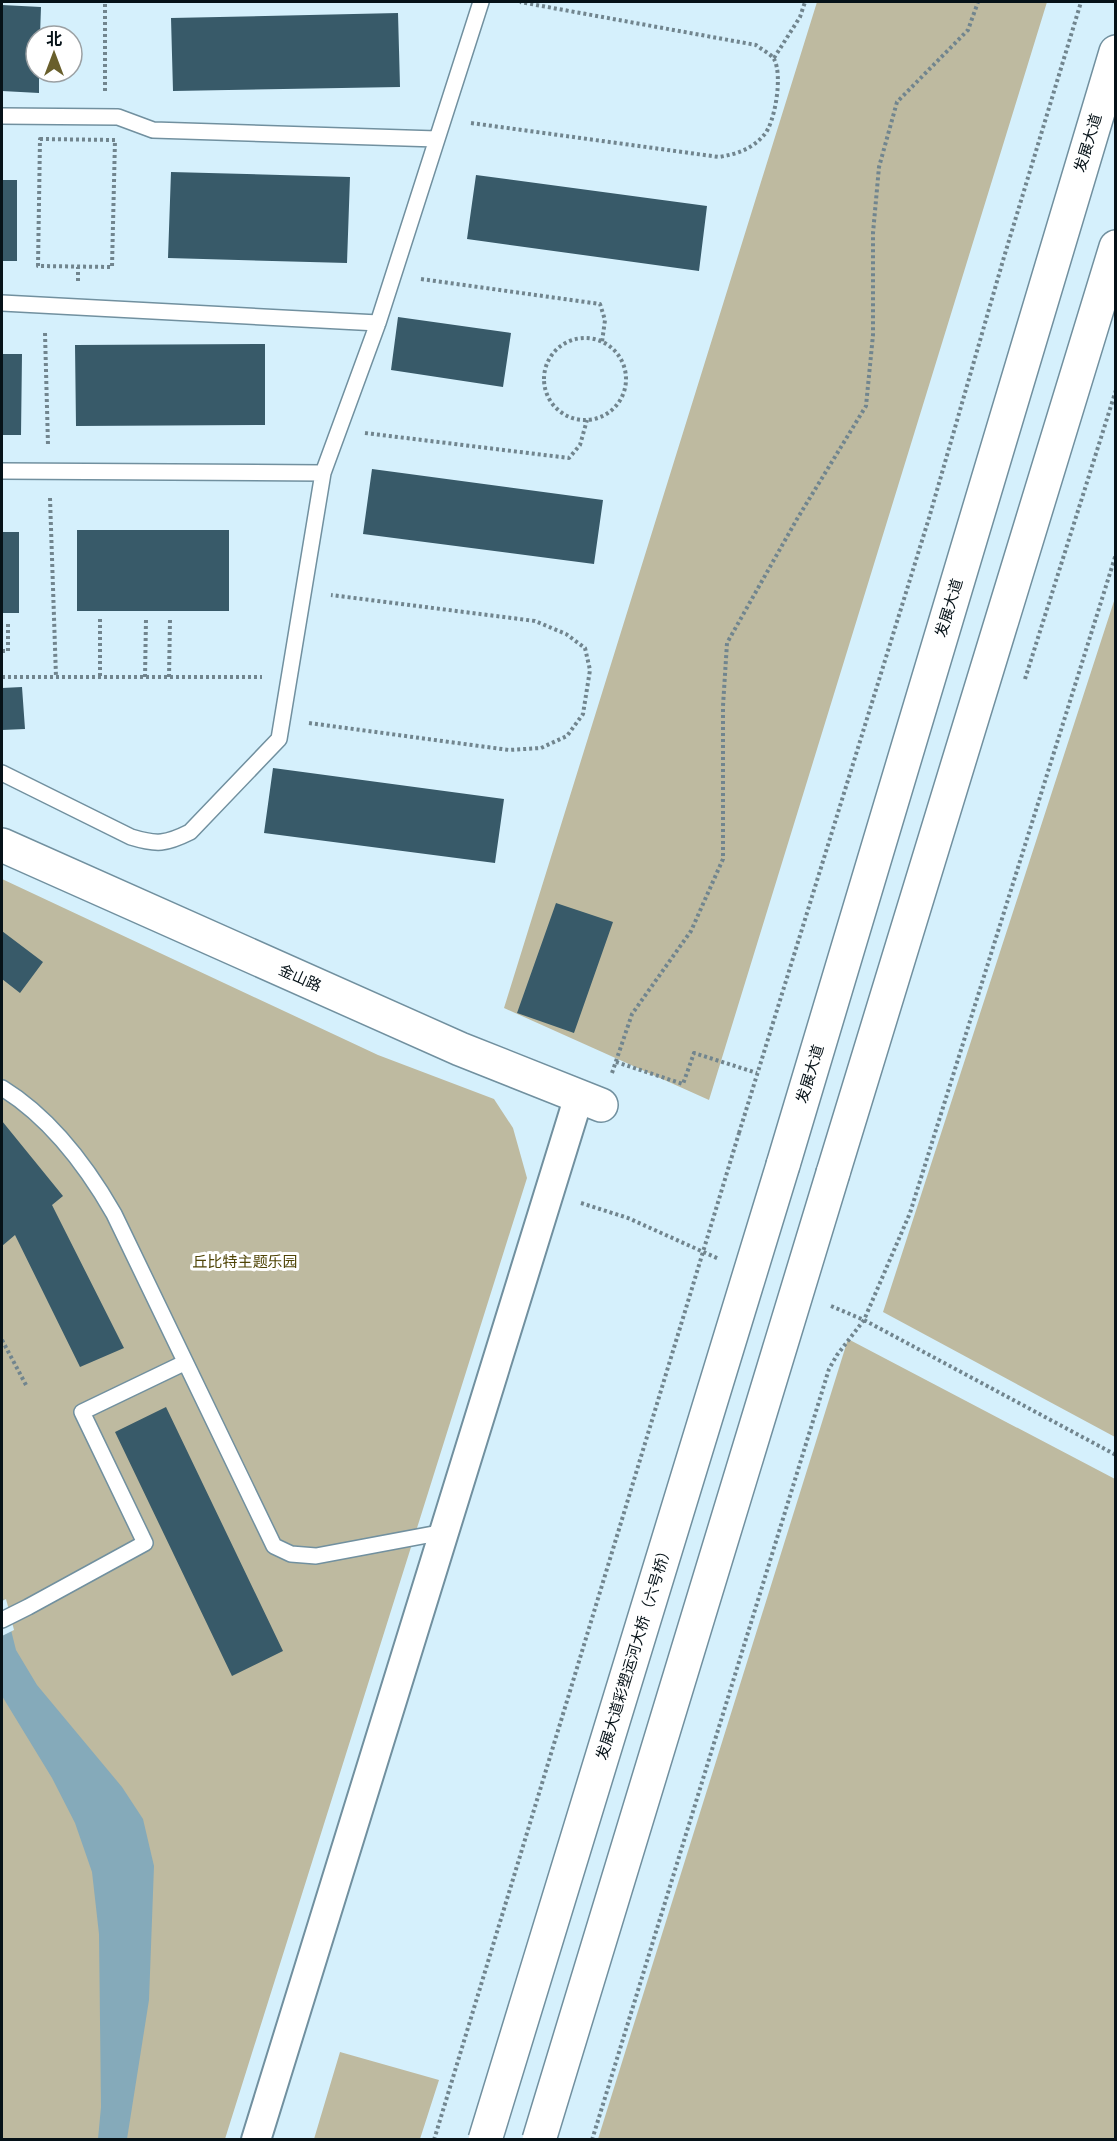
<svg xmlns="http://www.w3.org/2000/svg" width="1117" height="2141" viewBox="0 0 1117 2141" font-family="Montserrat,'Noto Sans SC',sans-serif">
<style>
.green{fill:#bebaa0}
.water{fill:#85aaba}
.pier{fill:#d5f0fc}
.building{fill:#385a69}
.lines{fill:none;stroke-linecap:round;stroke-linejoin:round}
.service-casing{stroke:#71909f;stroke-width:18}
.minor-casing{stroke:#71909f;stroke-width:32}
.tertiary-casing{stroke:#71909f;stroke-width:36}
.primary-casing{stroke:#71909f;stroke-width:36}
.path{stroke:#71858e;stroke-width:4;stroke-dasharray:3 3;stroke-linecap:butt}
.service{stroke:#fff;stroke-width:15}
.minor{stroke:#fff;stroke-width:28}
.tertiary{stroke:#fff;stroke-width:33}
.primary{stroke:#fff;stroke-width:33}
.primary-bridge-casing{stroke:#71909f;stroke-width:36;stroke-linecap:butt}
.path-bridge{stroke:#71858e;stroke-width:4;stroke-dasharray:3 3;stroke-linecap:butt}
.primary-bridge{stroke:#fff;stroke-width:33}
.labels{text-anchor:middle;stroke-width:6;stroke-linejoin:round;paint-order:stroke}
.street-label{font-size:15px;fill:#061218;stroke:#fff}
.park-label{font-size:15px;fill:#4f4406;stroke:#fff}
</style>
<rect width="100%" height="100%" fill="#d5f0fc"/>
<path class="green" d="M817,2h230l-338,1098 -205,-92z
M1115,598l1,839h-1l-232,-125z
M2,879l376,176 116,44 19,29 14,50 -302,961h-223z
M848,1339l267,140v660h-517z
M340,2052l99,28 -19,59h-106z"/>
<path class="water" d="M2,1594l14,56 21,35 85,102 21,32 11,47 -5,134 -22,139h-29l3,-32 -2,-173 -7,-62 -17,-49 -23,-45 -50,-82z"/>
<path class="pier" d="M6,1599l8,31 -12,6v-35z"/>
<path class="building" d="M2,5l39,2 -1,29h-4v36h3v21l-37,-2z
M398,13l2,74 -227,4 -2,-73z
M171,172l179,5 -3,86 -179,-5z
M476,175l231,31 -8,65 -232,-32z
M2,180h15v81h-15z
M398,317l113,16 -8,54 -112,-17z
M265,344v81l-189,1 -1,-81z
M2,354h20l-1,81h-19z
M372,469l231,31 -9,64 -231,-30z
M77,530h152v81h-152z
M2,532h17v81h-17z
M22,687l3,42 -23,1v-42z
M273,768l231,31 -9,64 -231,-30z
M556,903l57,19 -39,111 -57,-20z
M2,931l41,31 -23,31 -18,-14z
M2,1121l61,75 -11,9 72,143 -44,19 -65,-132 -13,11z
M166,1407l117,244 -51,25 -117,-244z"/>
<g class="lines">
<g class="service-casing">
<path id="service" d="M2,116l116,1 35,13 284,9
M2,303l376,20
M2,471l321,2
M2,773l129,64c26,8 35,7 59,-5l89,-93 44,-266 55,-150 103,-321
M2,1088c47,29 85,79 112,126l160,332 17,8 25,2 128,-24
M2,1620l26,-13 117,-64 -63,-131 102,-49"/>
</g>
<g class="minor-casing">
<path id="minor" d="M256,2140l323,-1044"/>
</g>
<g class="tertiary-casing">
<path id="tertiary" d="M2,845l458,204 141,56"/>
</g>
<g class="primary-casing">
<path id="primary" d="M783,1165l333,-1113
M833,1173l283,-926"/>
</g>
<path class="path" d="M774,58l26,-41 5,-15
M105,91v-89
M471,123l248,34c18,-3 33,-8 45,-22 11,-12 19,-60 10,-76 -3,-5 -13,-10 -18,-14l-236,-43
M40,139l75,1 -3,127 -74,-1z
M421,279l179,25 5,16 -3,22
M78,281v-14
M45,333l3,112
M544 379a41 41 0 1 1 82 0a41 41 0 1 1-82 0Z
M365,433l204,25 11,-13 7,-25
M50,498l6,179
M100,619v58
M2,651h6v-30
M2,677h260
M145,677l1,-58
M169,677l1,-57
M1025,679l91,-289
M309,723l200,27 32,-2 26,-12 16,-22 7,-44 -5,-22 -19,-14 -31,-13 -204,-26
M616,1062l67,22 11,-31 63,20
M612,1073l20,-59 59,-83 32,-72v-153l4,-63 70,-124 69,-113 7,-71v-102l6,-66 18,-65 71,-72 10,-28
M739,1133l190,-615 75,-261 77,-255
M581,1203l47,15 91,41
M831,1306l33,14 252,135
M2,1340l24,45
M592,2140l237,-771 8,-14 27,-35 46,-107 206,-659"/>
<use href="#service" class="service"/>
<use href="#minor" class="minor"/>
<use href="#tertiary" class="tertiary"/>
<use href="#primary" class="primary"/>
<g class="primary-bridge-casing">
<path id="primary-bridge" d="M485,2140l298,-975
M539,2140l294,-967"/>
</g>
<path class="path-bridge" d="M434,2140l305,-1007"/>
<use href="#primary-bridge" class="primary-bridge"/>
</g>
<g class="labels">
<g class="street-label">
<text transform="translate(1088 143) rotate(-73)" y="5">发展大道</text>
<text transform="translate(949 608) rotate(-73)" y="5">发展大道</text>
<text transform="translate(300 978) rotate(24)" y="5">金山路</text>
<text transform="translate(810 1074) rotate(-73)" y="5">发展大道</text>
<text transform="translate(634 1652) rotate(-73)" y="5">发展大道彩塑运河大桥（六号桥）</text>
</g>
<g class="park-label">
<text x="245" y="1267">丘比特主题乐园</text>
</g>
</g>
<rect width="1117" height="2141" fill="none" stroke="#061218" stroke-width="6"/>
<g transform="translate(54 54)"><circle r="28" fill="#ffffff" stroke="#9ba0a3" stroke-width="1.5"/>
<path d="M0-4.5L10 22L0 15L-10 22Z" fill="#695f2c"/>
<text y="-9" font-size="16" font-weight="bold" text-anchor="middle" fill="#061218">北</text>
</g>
</svg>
